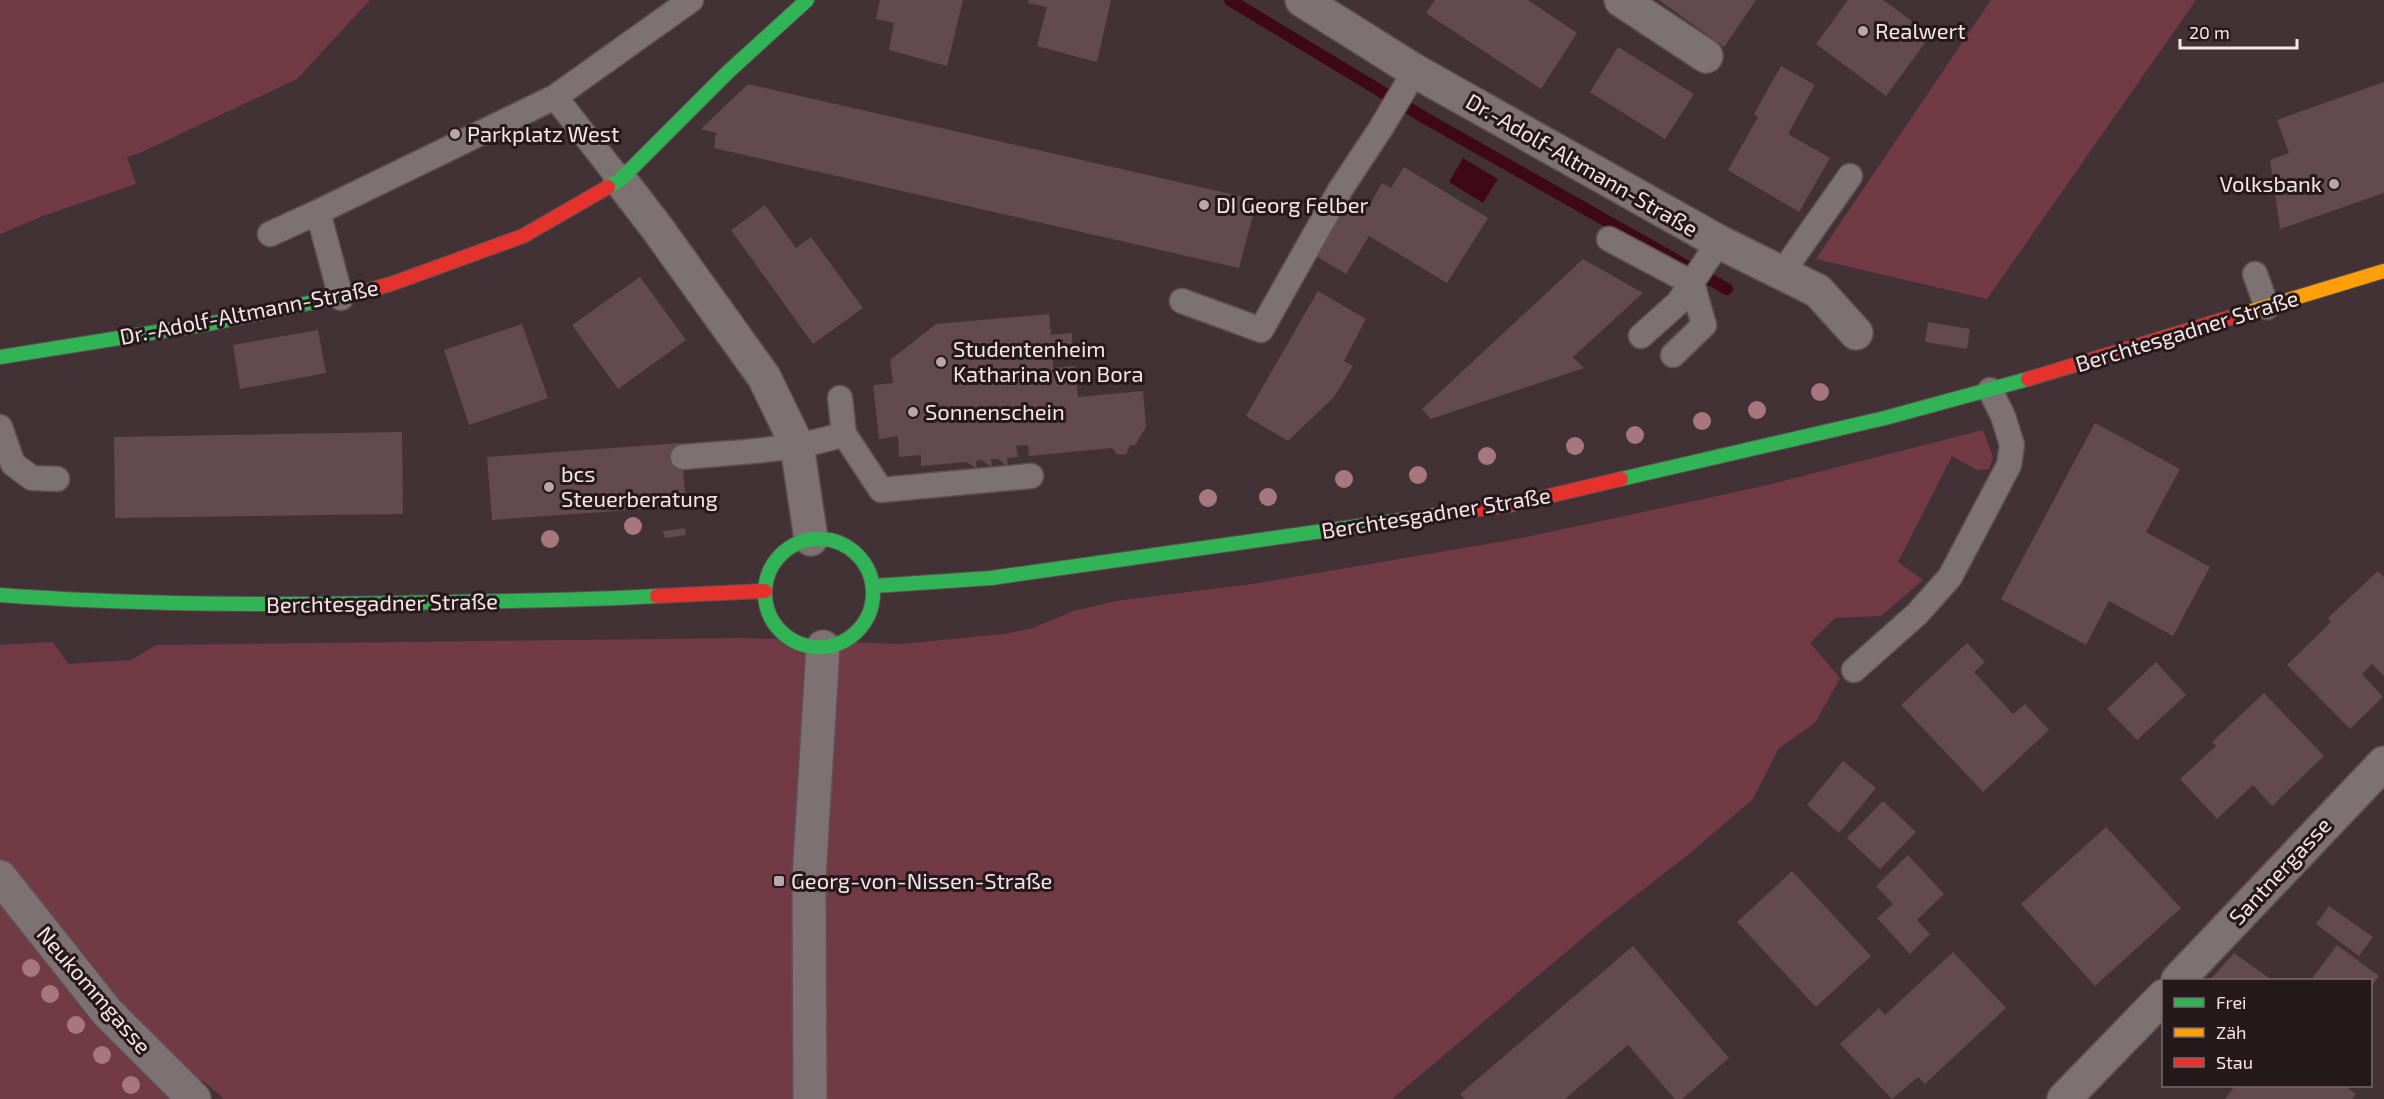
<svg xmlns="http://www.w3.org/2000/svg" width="2384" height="1099" viewBox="0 0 2384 1099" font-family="'Exo 2',sans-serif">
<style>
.green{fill:#723a44}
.water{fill:#3f0818}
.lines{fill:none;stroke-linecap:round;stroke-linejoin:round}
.stream{stroke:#3f0818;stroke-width:12}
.building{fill:#624a4e}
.lane-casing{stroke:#5e5052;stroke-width:27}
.street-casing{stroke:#5e5052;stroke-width:36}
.fast-casing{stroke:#5e5052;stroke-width:16}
.slow-casing{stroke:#5e5052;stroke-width:16}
.jam-casing{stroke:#5e5052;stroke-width:16}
.lane{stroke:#7e7172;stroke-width:24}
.street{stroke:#7e7172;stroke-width:33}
.fast{stroke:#30b455;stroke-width:14}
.slow{stroke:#ff9f0a;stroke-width:14}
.jam{stroke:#e5322d;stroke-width:14}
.tree{fill:#a6777e}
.poi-dot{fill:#b8a6a8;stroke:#26191b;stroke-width:2}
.labels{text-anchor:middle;stroke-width:6;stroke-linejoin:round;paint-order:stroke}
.poi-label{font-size:22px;fill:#f7e4e6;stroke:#26191b;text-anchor:start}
.street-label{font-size:22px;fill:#f7e4e6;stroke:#26191b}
</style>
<rect width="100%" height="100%" fill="#433235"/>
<path class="green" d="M0,0h370l-73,79 -155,73 -15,5 9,27 -93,32 -43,18z
M1991,0h205l-209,299 -171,-40z
M1983,430l10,27 -4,12 -12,1 -25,-14 -54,106 25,18 -42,36 -46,2 -25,25 30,35 -25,45 -36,25 -26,51 -64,55 -85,66 -212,179h-1168l-22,-19 -10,19h-192v-454l53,-3 15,22 63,-4 25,-15 590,-7 154,6 104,-10 29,-6 40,-17 43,-10 136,-17 270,-46 237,-51z"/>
<path class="water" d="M1463,158l35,21 -15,24 -34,-21z"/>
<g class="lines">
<path class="stream" d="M1230,0l195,118 302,171"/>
</g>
<path class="building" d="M880,0h83l-16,66 -58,-16 5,-27 -18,-4z
M1029,0h82l-14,62 -60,-16 10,-39 -19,-4z
M1435,0h93l49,33 -36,56 -115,-76z
M1659,0h97l-32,47z
M1848,0h35l48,35 -45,61 -70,-52z
M1618,47l76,47 -29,45 -75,-47z
M1781,66l34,19 -27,49 42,24 -31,54 -71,-42 30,-53 -4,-3z
M2384,82v111l-104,36 -10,-69 19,-7 -12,-33z
M748,84l509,116 -18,68 -525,-120 2,-15 -15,-4z
M1404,167l84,51 -41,65 -78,-47 -23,38 -35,-21 34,-59 23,14 14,-25 9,5z
M765,205l31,43 15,-11 52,71 -50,36 -82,-114z
M1583,259l60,34 -70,64 11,11 -153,51 -9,-10z
M640,277l46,63 -68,49 -46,-64z
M1318,291l48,28 -22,42 9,5 -19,31 -46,44 -42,-25z
M1049,314l2,21 21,-2 1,22 -20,3v10l22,-2 3,31 65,-6 3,36 -11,18h-5l-3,8 -3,2 -7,-1 -5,-6 -83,8 -1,-11 -12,1 2,11 -11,1 1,9 -10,-8h-7l1,9 -10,-8 -6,1 1,8 -10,-7 -46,4v-11l-22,2 -1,-21 -19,3 -6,-54 20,-2 -3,-23 46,-36z
M1928,322l42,7 -3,20 -42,-7z
M522,324l26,74 -79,27 -25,-75z
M318,330l8,43 -86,16 -7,-44z
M2095,423l85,46 -34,63 64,35 -37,69 -64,-35 -23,44 -85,-46z
M402,432l1,82 -288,4 -1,-81z
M681,443l5,63 -194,14 -5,-63z
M685,528l1,7 -21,3 -2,-7z
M2378,571l6,6v99l-12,-12 -10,10 21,23 -33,32 -63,-64 44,-43 -3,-4z
M1967,643l18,19 -11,10 39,42 12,-10 24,26 -66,62 -82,-87z
M2156,662l30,33 -49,45 -30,-31z
M2264,693l60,63 -52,50 -19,-21 -36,34 -37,-40 36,-33 -4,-4z
M1843,761l33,27 -37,45 -32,-28z
M1883,801l33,31 -36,37 -33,-31z
M2106,827l75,81 -86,78 -74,-82z
M1908,855l36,39 -27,26 13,14 -20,20 -33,-36 16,-14 -17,-18z
M1792,871l79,85 -55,51 -79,-85z
M2329,906l44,31 -14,19 -43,-32z
M2337,945l42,31 -9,12v-8h-59z
M1633,946l96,112 -47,41h-7l-47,-54 -63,54h-100l-5,-5z
M1953,952l53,56 -81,76 -7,-7 -26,22 -52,-55 39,-36 6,7z
M2234,953l38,27h-62z
M2235,1086h110l11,8 -4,5h-127z"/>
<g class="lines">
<g class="lane-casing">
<path id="lane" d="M555,97l65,83
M270,234l48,-22
M1609,239l83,44 12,42 -31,30
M1782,273l68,-97
M2255,274l12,33
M341,298l-23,-86 237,-115 136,-97
M1182,301l79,29 79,-140 41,-62 34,-57
M1641,336l37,-33 41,-61
M840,398l4,36 37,56 150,-14
M0,427l13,37 19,14 25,1
M683,457c53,-5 110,-6 161,-23
M1854,670l63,-56 33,-37 59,-112 3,-20 -9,-29 -13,-26"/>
</g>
<g class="street-casing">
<path id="street" d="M1302,0l113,71 304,171 99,49 38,42
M1621,0l85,56
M620,180l37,48 107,149 33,68 14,94
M0,877l107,135 87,87
M2178,980l206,-217
M810,1099l-1,-220 14,-232
M2064,1099l100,-103"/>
</g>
<g class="fast-casing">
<path id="fast" d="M608,187l12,-7 108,-108 79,-72
M0,357l213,-34 149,-31
M1621,479l264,-61 143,-39
M765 593a54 54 0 1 1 108 0a54 54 0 1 1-108 0Z
M874,586l117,-8 459,-65
M0,595c135,10 268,10 403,8 85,-2 169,-2 254,-7"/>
</g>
<g class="slow-casing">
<path id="slow" d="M2232,317l152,-46"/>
</g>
<g class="jam-casing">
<path id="jam" d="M362,292l29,-8 132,-48 85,-49
M2028,379l204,-62
M1450,513l65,-9 106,-25
M657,596l108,-5"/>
</g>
<use href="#lane" class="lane"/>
<use href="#street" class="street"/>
<use href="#fast" class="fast"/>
<use href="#slow" class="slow"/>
<use href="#jam" class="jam"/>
</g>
<g class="tree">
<circle cx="1820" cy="392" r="9"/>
<circle cx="1757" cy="410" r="9"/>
<circle cx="1702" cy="421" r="9"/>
<circle cx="1635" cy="435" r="9"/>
<circle cx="1575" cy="446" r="9"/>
<circle cx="1487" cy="456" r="9"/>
<circle cx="1418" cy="475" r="9"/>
<circle cx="1344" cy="479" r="9"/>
<circle cx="1268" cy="497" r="9"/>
<circle cx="1208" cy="498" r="9"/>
<circle cx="633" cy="526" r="9"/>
<circle cx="550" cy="539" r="9"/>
<circle cx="31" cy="968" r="9"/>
<circle cx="50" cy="994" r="9"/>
<circle cx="76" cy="1025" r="9"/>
<circle cx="102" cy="1055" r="9"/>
<circle cx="131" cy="1085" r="9"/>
</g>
<g class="poi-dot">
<circle cx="1863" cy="31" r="6"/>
<circle cx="455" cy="134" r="6"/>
<circle cx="2334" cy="184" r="6"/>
<circle cx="1204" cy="205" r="6"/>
<circle cx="941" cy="362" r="6"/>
<circle cx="913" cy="412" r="6"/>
<circle cx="549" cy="487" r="6"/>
<rect x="773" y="875" width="12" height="12" rx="3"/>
</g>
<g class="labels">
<g class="poi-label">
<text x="1875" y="39">Realwert</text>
<text x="467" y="142">Parkplatz West</text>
<text x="2322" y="192" text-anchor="end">Volksbank</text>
<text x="1216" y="213">DI Georg Felber</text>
<text x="953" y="357">Studentenheim<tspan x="953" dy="25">Katharina von Bora</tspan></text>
<text x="925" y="420">Sonnenschein</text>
<text x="561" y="482">bcs<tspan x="561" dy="25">Steuerberatung</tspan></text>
<text x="791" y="889">Georg-von-Nissen-Straße</text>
</g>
<g class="street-label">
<text transform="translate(1582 165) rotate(30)" y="8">Dr.-Adolf-Altmann-Straße</text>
<text transform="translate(249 312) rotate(-11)" y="8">Dr.-Adolf-Altmann-Straße</text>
<text transform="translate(2187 331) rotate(-17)" y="8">Berchtesgadner Straße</text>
<text transform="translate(1436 513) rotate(-9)" y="8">Berchtesgadner Straße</text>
<text transform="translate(382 603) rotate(-1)" y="8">Berchtesgadner Straße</text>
<text transform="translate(2280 871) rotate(-47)" y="8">Santnergasse</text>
<text transform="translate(94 990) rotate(49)" y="8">Neukommgasse</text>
</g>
</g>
<rect x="2162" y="979" width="210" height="108" fill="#26191b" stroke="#7a6a6c" stroke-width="1.5"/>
<rect x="2174" y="998" width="30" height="9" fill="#30b455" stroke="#7a6a6c" stroke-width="1.5"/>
<text x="2216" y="1009" font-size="18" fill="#f7e4e6">Frei</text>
<rect x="2174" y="1028" width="30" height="9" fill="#ff9f0a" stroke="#7a6a6c" stroke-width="1.5"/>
<text x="2216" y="1039" font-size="18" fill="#f7e4e6">Zäh</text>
<rect x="2174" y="1058" width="30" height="9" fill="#e5322d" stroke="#7a6a6c" stroke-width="1.5"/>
<text x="2216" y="1069" font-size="18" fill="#f7e4e6">Stau</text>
<path d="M2180 39v9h117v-9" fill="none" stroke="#f7e4e6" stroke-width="3"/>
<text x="2189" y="39" font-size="18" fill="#f7e4e6" stroke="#26191b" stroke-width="4.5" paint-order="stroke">20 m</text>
</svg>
